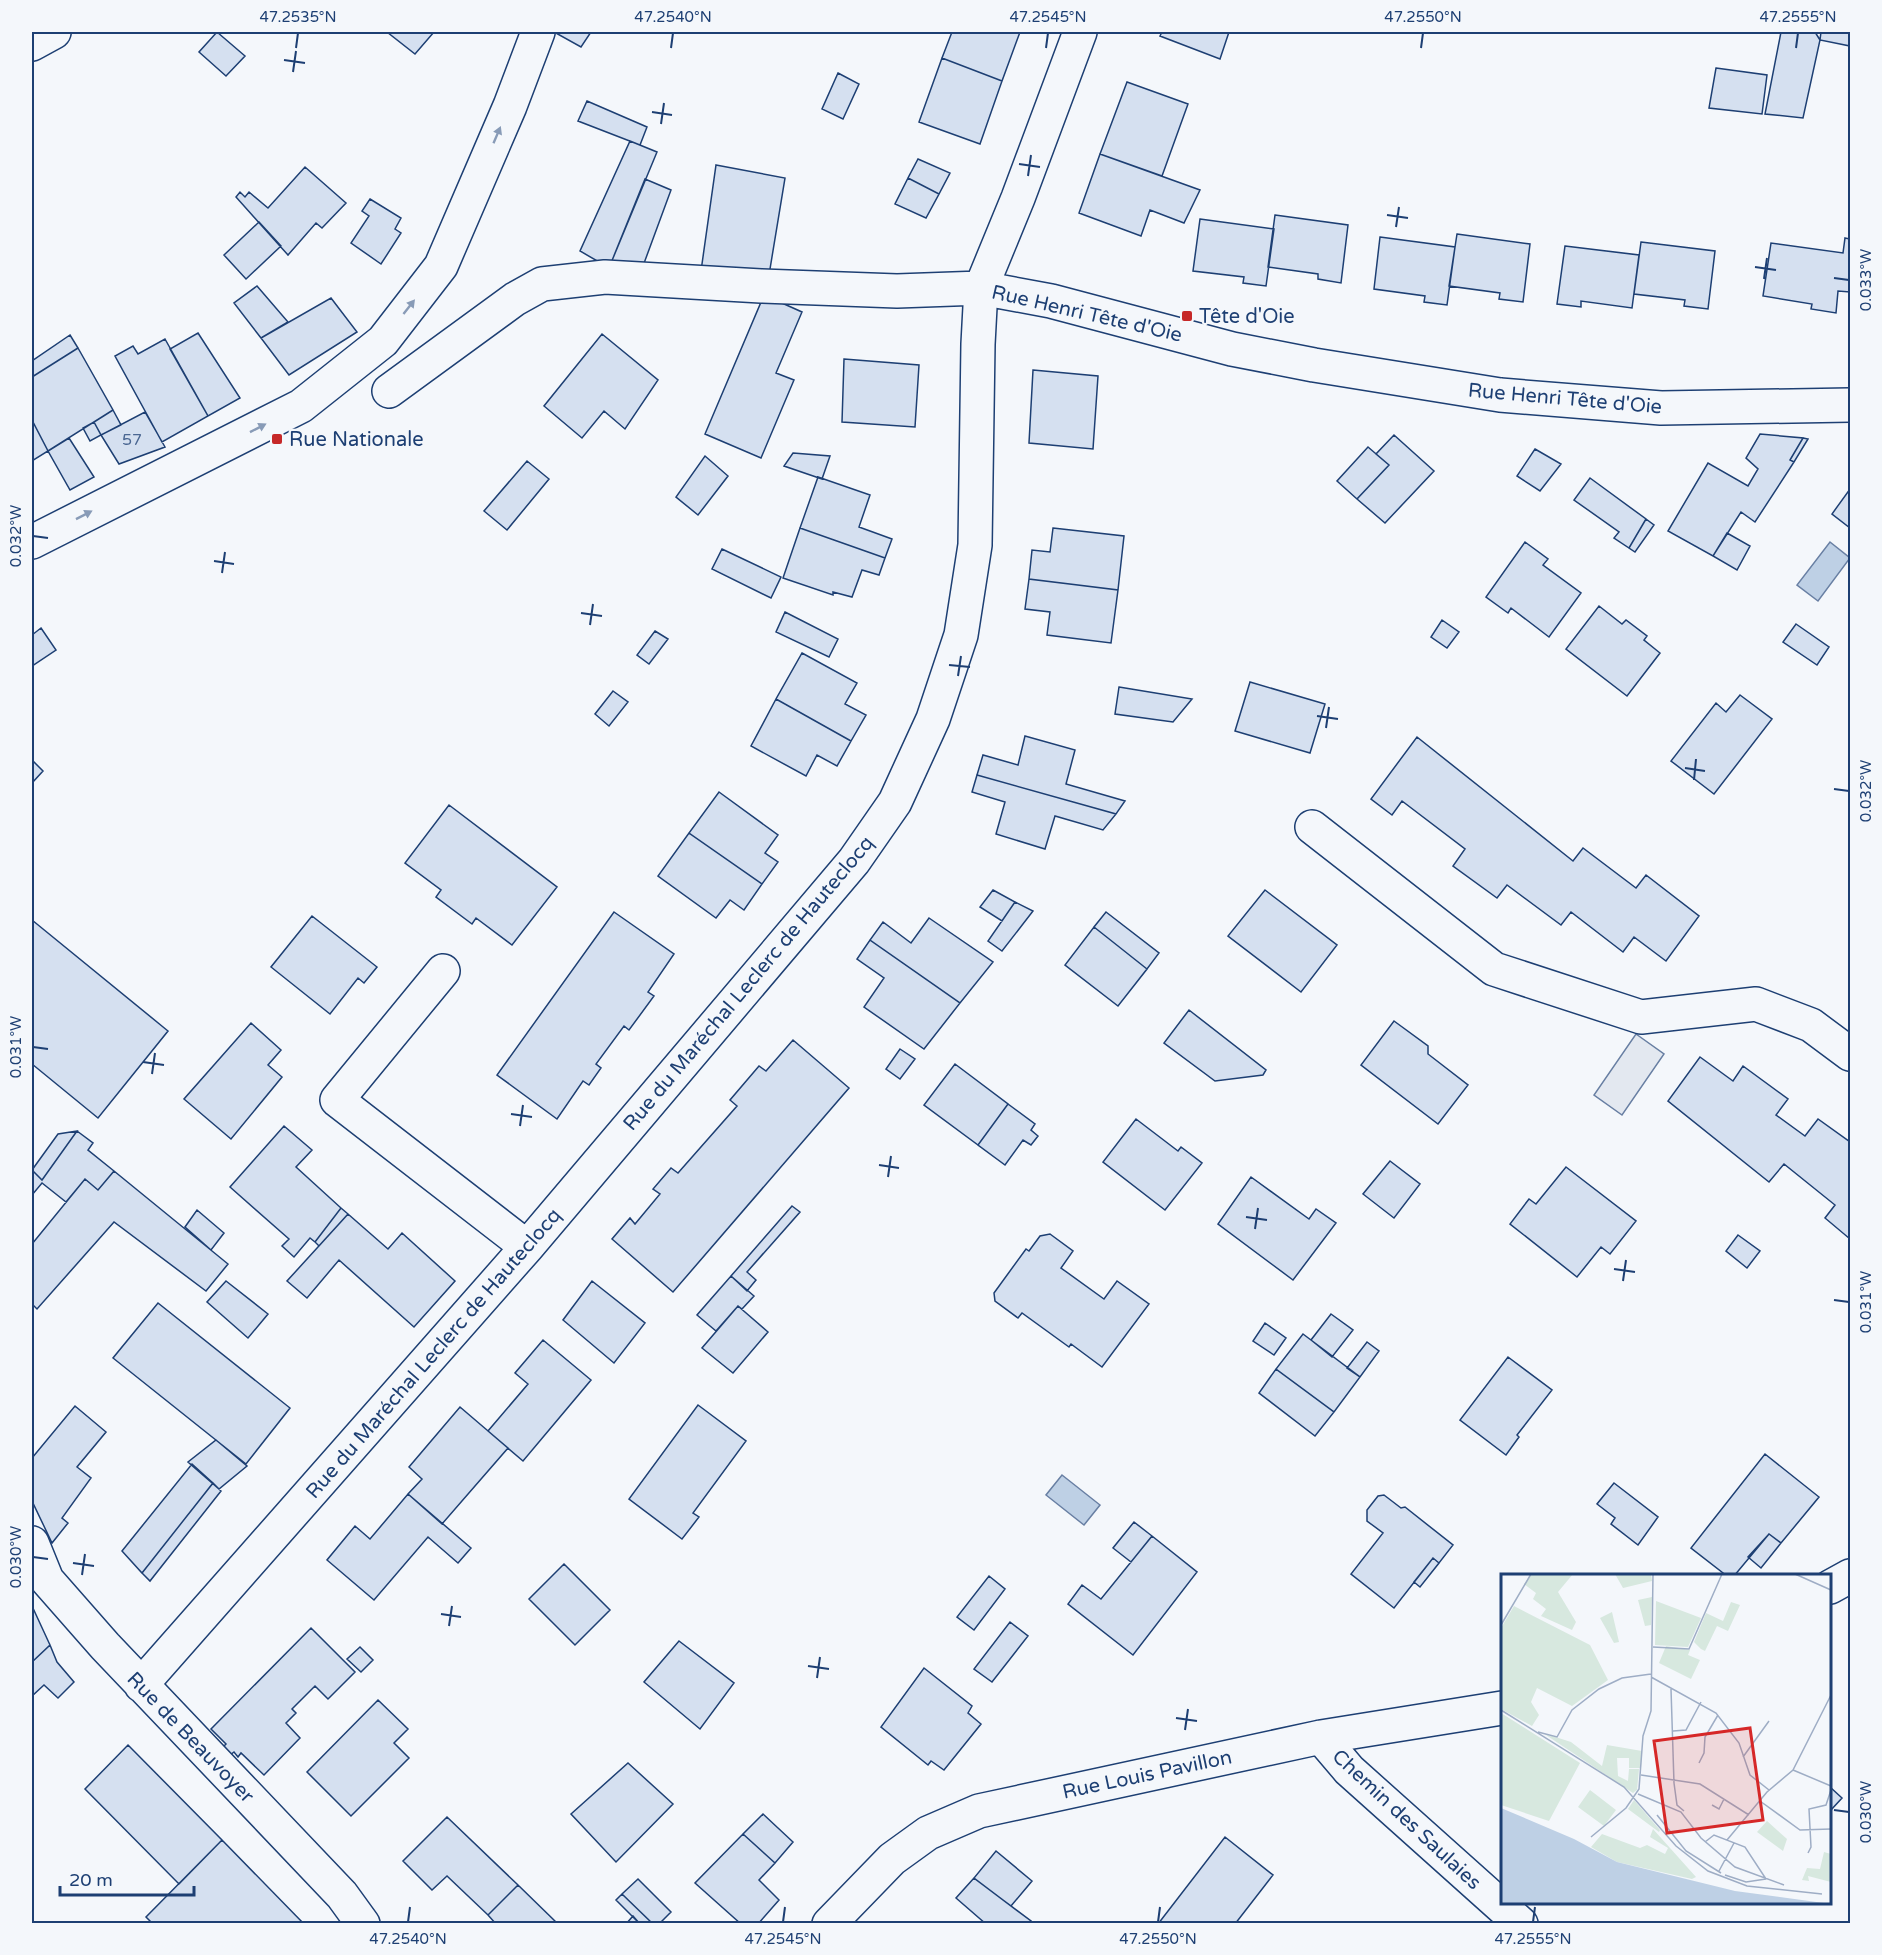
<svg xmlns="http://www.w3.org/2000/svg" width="1882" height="1955" viewBox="0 0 1882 1955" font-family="'Varela Round',sans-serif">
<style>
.parking{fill:#e3e8f0;stroke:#687fa3;stroke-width:1.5}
.water{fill:#bed0e5;stroke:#687fa3;stroke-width:1.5}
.building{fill:#d5e0f0;stroke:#1d3f73;stroke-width:1.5}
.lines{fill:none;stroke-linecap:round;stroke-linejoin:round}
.minor-casing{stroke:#1d3f73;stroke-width:36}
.minor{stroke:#f4f7fb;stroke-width:33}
.oneway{fill:#889bb7}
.ticks{fill:none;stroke:#1d3f73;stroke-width:2}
.poi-dot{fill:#c62828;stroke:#f4f7fb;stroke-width:2}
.labels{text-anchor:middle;stroke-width:4.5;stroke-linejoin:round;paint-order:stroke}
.number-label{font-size:16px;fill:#4b6792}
.street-label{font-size:20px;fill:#1d3f73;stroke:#f4f7fb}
.poi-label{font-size:20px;fill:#1d3f73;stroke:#f4f7fb;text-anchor:start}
.inset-road{fill:none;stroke:#9eadc5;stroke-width:1.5}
.view{fill:#d62828;fill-opacity:0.15;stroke:#d62828;stroke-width:3}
.inset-edge{fill:none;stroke:#1d3f73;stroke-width:3}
.neatline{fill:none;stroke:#1d3f73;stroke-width:2}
.ticks-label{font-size:15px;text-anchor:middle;fill:#1d3f73}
</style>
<rect width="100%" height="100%" fill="#f4f7fb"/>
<path class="parking" d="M1636,1034l28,20 -42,61 -28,-20z"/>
<path class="water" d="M1830,542l20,16 -32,43 -21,-16z
M1062,1475l38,30 -16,20 -38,-30z"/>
<path class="building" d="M217,32l28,24 -19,20 -27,-24z
M387,32h47l-19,22z
M554,32h37l-10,15z
M952,32h68l-18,49 -60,-23z
M1162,32h67l-9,27 -60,-23z
M1781,32h34l5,8 -17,78 -38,-4z
M1821,32h29v14l-30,-6z
M942,58l60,23 -22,63 -61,-22z
M1716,68l51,7 -5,39 -53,-6z
M838,73l21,11 -16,35 -21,-10z
M1127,82l61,22 -26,72 -62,-22z
M587,101l60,26 -7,18 -62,-24z
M630,141l27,11 -46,111 -12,-1 -19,-11z
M1100,154l100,36 -16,33 -34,-13 -9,26 -62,-23z
M918,159l32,14 -11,21 -31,-16z
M716,165l69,13 -16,97 -68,-4z
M305,167l41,36 -24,25 -6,-5 -28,32 -52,-58 4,-5 5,5 4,-5 19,16z
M908,178l31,16 -13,24 -31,-14z
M645,179l26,11 -28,76 -32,-3z
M370,199l31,19 -6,11 6,4 -20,31 -30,-21 18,-27 -7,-5z
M1275,215l73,10 -7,58 -23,-4v-5l-50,-7z
M1200,219l74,10 -8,57 -23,-3 1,-6 -51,-6z
M259,222l22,24 -35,33 -22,-24z
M1457,234l73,10 -7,58 -24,-3 1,-6 -51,-7z
M1380,237l75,10 -8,58 -23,-3 1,-6 -51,-7z
M1845,238l5,1v53l-12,-1 -2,22 -25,-4 1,-5 -49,-8 8,-53 72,10z
M1641,242l74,9 -7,58 -24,-3 1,-6 -51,-6z
M1565,246l74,9 -7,53 -51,-7v6l-24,-3z
M257,286l31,36 -27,16 -27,-35z
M764,295l38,17 -26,61 18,7 -33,78 -56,-24z
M331,298l26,34 -68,43 -28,-37z
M198,333l42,65 -32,18 -38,-67z
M602,334l56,46 -33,49 -21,-18 -22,27 -38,-32z
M70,335l8,13 -46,29v-16z
M165,339l43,77 -46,26 -47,-86 18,-10 5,8z
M78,348l35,62 -65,41 -16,-31v-43z
M844,359l75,6 -4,62 -73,-5z
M1033,370l65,6 -5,73 -64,-6z
M113,410l8,15 -20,10 -7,-13z
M145,412l20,35 -46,17 -18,-29z
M32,420l16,31 -16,10z
M94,422l7,13 -11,6 -7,-13z
M1760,434l43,4 -13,22 4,2 -39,60 -14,-10 -28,44 -45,-25 40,-68 40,23 10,-17 -12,-11z
M1394,435l40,36 -49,52 -28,-24 32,-34 -13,-11z
M69,438l25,39 -24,13 -22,-39z
M1803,438l5,1 -14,23 -4,-2z
M1368,447l21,18 -32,34 -20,-18z
M1535,449l26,15 -21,27 -23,-15z
M793,453l37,3 -8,23 -38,-13z
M705,456l23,20 -30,39 -22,-18z
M527,461l22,18 -42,51 -23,-19z
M818,477l52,18 -11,32 33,12 -7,19 -85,-30z
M1590,478l56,41 -17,29 -15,-10 5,-6 -45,-32z
M1850,489v39l-18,-14z
M1646,519l8,6 -19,27 -6,-4z
M800,528l85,30 -6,17 -17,-5 -10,27 -19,-5v3l-50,-17z
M1053,528l71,8 -6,54 -89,-11 3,-29 18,2z
M1727,533l23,13 -13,24 -24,-14z
M1525,542l23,17 -5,6 38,28 -32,44 -38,-29 -3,5 -22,-16z
M722,549l59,28 -10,21 -59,-29z
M1029,579l89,11 -7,53 -64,-8 3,-23 -25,-3z
M1599,606l23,18 4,-4 21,16 -3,4 16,13 -33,43 -61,-47z
M785,612l53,27 -9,18 -53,-25z
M1442,620l17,12 -12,16 -16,-11z
M1796,624l33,23 -12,18 -34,-23z
M41,628l15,22 -24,16v-31z
M655,631l13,8 -19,25 -12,-9z
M802,653l55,30 -12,21 21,11 -15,26 -75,-42z
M1250,682l75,22 -15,49 -75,-22z
M1119,687l73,12 -19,23 -58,-8z
M613,691l15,11 -19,24 -14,-12z
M1740,695l32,24 -58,75 -43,-33 45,-58 10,9z
M776,699l75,42 -14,25 -20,-11 -11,21 -55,-30z
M1025,736l50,14 -9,34 59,17 -9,13 -139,-39 6,-20 35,10z
M1417,737l156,124 10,-13 53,40 10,-13 53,41 -33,45 -32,-24 -11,15 -52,-40 -10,13 -54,-40 -10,13 -44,-32 12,-17 -63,-48 -10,14 -21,-16z
M32,760l11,11 -11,12z
M977,775l139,39 -13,16 -48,-14 -10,33 -49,-15 9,-32 -33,-10z
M719,792l59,43 -13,18 13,9 -16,22 -73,-51z
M449,805l108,82 -45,58 -36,-27 -4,6 -36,-27 5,-7 -36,-27z
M689,833l73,51 -18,26 -14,-10 -14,18 -58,-42z
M993,890l22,12 -13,19 -22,-14z
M1265,890l72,55 -36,47 -73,-56z
M1015,902l18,9 -31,40 -14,-10z
M614,912l60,42 -26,38 6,4 -25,34 -5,-4 -28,38 5,4 -12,17 -6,-4 -26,38 -60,-44z
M1106,912l53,41 -12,16 -53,-42z
M312,916l65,51 -13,16 -6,-5 -28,36 -59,-47z
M929,918l64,44 -33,41 -90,-63 13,-18 28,21z
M32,920l136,111 -70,87 -66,-54z
M1094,927l53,42 -29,37 -53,-41z
M870,940l90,63 -36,46 -60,-42 20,-29 -27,-19z
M1189,1010l77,60 -3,5 -48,6 -51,-38z
M1394,1021l34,25v8l40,31 -30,39 -77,-59z
M251,1023l30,27 -13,15 14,12 -51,62 -47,-40z
M793,1040l56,48 -176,204 -61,-53 18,-21 5,6 25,-30 -7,-5 18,-21 7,5 59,-67 -7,-6 29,-34 7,5z
M900,1049l15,10 -15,20 -14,-10z
M1700,1057l33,24 10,-15 45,33 -12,16 29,21 13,-17 32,23v97l-25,-21 10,-13 -51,-41 -15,18 -101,-81z
M955,1064l53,40 -30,41 -54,-40z
M1008,1104l27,20 -4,6 7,6 -7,9 -8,-5 -18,25 -27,-20z
M1136,1119l42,32 3,-4 21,16 -37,47 -62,-48z
M284,1126l28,24 -16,17 45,41 -26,34 -5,-4 -16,19 -12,-11 7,-7 -59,-52z
M77,1131l16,12 -5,7 26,21 -16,19 -13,-11 -19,23 -24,-19 -10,12v-25l10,10z
M77,1131l-35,49 -10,-10 26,-36z
M1390,1161l30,23 -26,34 -31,-24z
M1566,1167l70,54 -26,33 -9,-7 -24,30 -67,-53 19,-25 7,5z
M114,1171l114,93 -22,27 -92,-69 -77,87 -5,-5v-60l53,-65 13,11z
M1251,1177l58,42 7,-10 20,14 -43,57 -75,-56z
M792,1206l8,6 -53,60 9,8 -9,11 -16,-15z
M341,1208l7,6 -29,32 -4,-4z
M197,1210l27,23 -13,17 -26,-23z
M348,1214l40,35 14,-16 53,48 -41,46 -75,-67 -32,38 -20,-17z
M1050,1234l23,17 -12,17 43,31 13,-18 32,23 -47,63 -31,-23 -2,3 -47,-34 -4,5 -23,-17 -1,-8 32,-44 3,2 11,-15z
M1738,1235l22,16 -13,17 -21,-17z
M731,1276l23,20 -12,13 -4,-3 -22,25 -19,-16z
M226,1281l42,33 -20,24 -41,-36z
M592,1281l53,42 -31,40 -51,-43z
M158,1303l132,105 -44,56 -133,-106z
M738,1306l30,26 -35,41 -31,-25z
M1331,1314l22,16 -21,27 -21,-17z
M1265,1323l21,15 -12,17 -21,-14z
M1303,1334l57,43 -26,35 -58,-43z
M543,1340l48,40 -68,81 -35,-30 40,-47 -13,-11z
M1367,1342l12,9 -19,26 -13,-9z
M1508,1357l44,33 -35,45 2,2 -13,18 -46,-35z
M1276,1369l58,43 -19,24 -56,-43z
M698,1405l48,36 -53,72 6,4 -17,22 -53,-40z
M75,1406l31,26 -29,35 14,11 -29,40 6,5 -16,20 -20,-42v-43z
M460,1407l48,41 -66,76 -34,-30 14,-15 -13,-12z
M216,1440l31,26 -28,23 -31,-27z
M1765,1454l54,43 -38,46 -12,-9 -35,42h-7l-36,-28z
M192,1464l21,19 -71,90 -20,-22z
M213,1483l8,8 -71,90 -8,-8z
M1614,1483l44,34 -20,28 -27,-21 4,-6 -18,-14z
M408,1494l63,54 -13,15 -30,-26 -54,63 -47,-40 28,-34 15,13z
M1384,1495l17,13 4,-1 48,38 -14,18 -6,-5 -39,50 -43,-34 32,-41 -16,-12v-11l11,-14z
M1134,1522l18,14 -21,26 -18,-14z
M1769,1534l12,9 -20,25 -13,-11z
M1152,1536l45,36 -64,83 -65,-51 14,-19 19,14z
M1433,1558l6,5 -19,24 -6,-5z
M564,1564l46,46 -35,35 -46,-46z
M989,1576l16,13 -31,41 -17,-13z
M32,1606l18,39 -18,17z
M1010,1622l18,14 -36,46 -18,-13z
M311,1628l44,44 -27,27 -13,-13 -23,23 4,4 -10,10 14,15 -36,37 -23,-22 -3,4 -4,-5 -4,3 -8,-7 4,-4 -15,-15z
M679,1641l55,42 -34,46 -56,-47z
M50,1645l7,17 17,20 -16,16 -14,-13 -12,11v-34z
M360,1647l13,13 -12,12 -14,-13z
M924,1668l48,38 -4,7 13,11 -37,46 -13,-9 -3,4 -47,-38z
M378,1700l30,29 -14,14 15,15 -58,58 -44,-44z
M128,1745l94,95 -43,44 -94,-95z
M628,1763l45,41 -57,58 -45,-48z
M1830,1787l12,11 -12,13z
M763,1814l30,28 -18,21 -32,-29z
M447,1817l71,68 -30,30 -41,-39 -15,14 -29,-29z
M743,1834l32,29 -16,17 20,20 -21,24h-17l-46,-41z
M1225,1837l48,38 -38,49h-77z
M222,1840l82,84h-151l-7,-7z
M996,1851l36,30 -21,25 -37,-28z
M974,1878l13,10 44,33 -2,3h-43l-30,-26z
M638,1879l33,33 -12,12h-6l-31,-30z
M518,1885l40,39h-62l-8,-9z
M622,1894l31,30h-13l-24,-24z
M633,1916l7,8h-14z"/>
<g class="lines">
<g class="minor-casing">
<path id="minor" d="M32,44l22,-12
M389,391l126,-92 27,-15 63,-7 156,9 136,5 84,-3 70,13 181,48 82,16 186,30 161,13 189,-3
M32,542l269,-136 82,-65 58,-75 69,-160 28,-74
M1312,827l182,142 147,48 115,-13 55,21 39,29
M443,971l-106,129 190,147
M32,1543l15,37 58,66 237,249 21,29
M1830,1587l20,-11
M141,1685l386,-438 327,-386 41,-59 38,-83 28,-84 14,-90 3,-201 3,-56 37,-90 62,-166
M1321,1737l28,33 172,154
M829,1924l63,-65 36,-26 51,-22 342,-74 181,-29"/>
</g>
<use href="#minor" class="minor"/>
</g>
<defs><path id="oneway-solid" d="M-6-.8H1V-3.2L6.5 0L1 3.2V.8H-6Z" transform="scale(1.5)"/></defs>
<g class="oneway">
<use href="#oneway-solid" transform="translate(497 135) rotate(-67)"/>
<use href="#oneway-solid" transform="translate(409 307) rotate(-52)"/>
<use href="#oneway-solid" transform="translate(258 428) rotate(-27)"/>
<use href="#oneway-solid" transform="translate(84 515) rotate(-27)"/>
</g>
<path class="ticks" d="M296,48l2,-15M671,48l2,-15M1046,48l2,-15M1421,48l2,-15M1796,48l2,-15M284,60l21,3M293,72l3,-21M652,112l20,3M661,124l3,-21M1019,164l21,3M1028,176l3,-21M1387,215l21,3M1396,227l3,-20M1755,267l21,3M1834,278l15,2M1764,279l3,-21M33,536l15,2M214,561l20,3M222,573l3,-21M581,613l21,3M590,625l3,-21M949,665l21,2M958,676l3,-20M1317,716l21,3M1326,728l3,-21M1685,768l20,3M1694,780l2,-21M1834,789l15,2M33,1047l15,2M143,1062l21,3M152,1074l3,-21M511,1114l21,3M520,1126l3,-21M879,1165l20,3M888,1177l3,-21M1246,1217l21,3M1255,1229l3,-21M1614,1269l21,3M1623,1281l3,-21M1834,1300l15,2M33,1557l15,2M73,1563l21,3M82,1575l3,-21M441,1614l20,3M449,1626l3,-20M808,1666l21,3M817,1678l3,-21M1176,1718l21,3M1185,1730l3,-21M1834,1810l15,2M408,1922l2,-15M783,1922l2,-15M1158,1922l2,-15M1533,1922l2,-15"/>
<g class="poi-dot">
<rect x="1181" y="310" width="12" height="12" rx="3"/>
<rect x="271" y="433" width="12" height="12" rx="3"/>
</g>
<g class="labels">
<g class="number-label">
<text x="132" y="445">57</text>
</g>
<g class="street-label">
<text transform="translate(1087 313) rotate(13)" y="7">Rue Henri Tête d'Oie</text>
<text transform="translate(1565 398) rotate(5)" y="7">Rue Henri Tête d'Oie</text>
<text transform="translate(748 983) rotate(-50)" y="7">Rue du Maréchal Leclerc de Hauteclocq</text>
<text transform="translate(433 1353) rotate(-49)" y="7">Rue du Maréchal Leclerc de Hauteclocq</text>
<text transform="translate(191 1737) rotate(46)" y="7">Rue de Beauvoyer</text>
<text transform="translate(1147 1774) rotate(-12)" y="7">Rue Louis Pavillon</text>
<text transform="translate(1407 1819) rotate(43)" y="7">Chemin des Saulaies</text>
</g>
<g class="poi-label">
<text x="1199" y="323">Tête d'Oie</text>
<text x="289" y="446">Rue Nationale</text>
</g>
</g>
<g transform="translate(1501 1574)">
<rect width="330" height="330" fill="#f4f7fb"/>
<path d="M30,0h42l-15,18 18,30 -4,8 -31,-14 5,-7 -13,-10 3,-6 -12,-9zM114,0h36l1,7 -29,7zM151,23l-1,28 -6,1 -7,-26zM155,27l45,17 -13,29 -33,-2zM230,28l9,3 -12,26 -11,-5 -12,25 -4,-2 -7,-7 12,-29 17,8zM13,32l76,39 18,35 -36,26 -35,-18 -6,14 8,13 -7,11 -31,-17v-81zM111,38l7,30 -5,1 -14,-25zM165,72l24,4 -2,5 12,5 -9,19 -32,-16zM0,139l79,50 -31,58 -48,-16zM42,159l28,9 31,24 5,-21 35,6 -1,17h-12v-10h-12l1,18 10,5 1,-12h10l-2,21 -4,3zM89,216l26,20 -12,16 -26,-19zM133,226l26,30 -1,2 -31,-23zM266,247l20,18 -4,12 -26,-19zM152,255l43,48 -4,2 -75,-17 -26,-15 11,-13 38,14 7,-3 18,9 3,-6 -18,-11zM323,278l7,2v28l-23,-6 1,5 -7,-1 5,-12 13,1z" fill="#d7e8df"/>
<path d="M0,234l73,31 43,23 118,29 96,13h-330z" fill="#bed0e5"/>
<path class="inset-road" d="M294,0l36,16M0,51l30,-51M152,73l36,2 33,-75M150,103l65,36 23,30 11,32 19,15M170,115l3,94 3,22 7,6M0,136l123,77 52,59 32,25 39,15 75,8M172,157l13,-1 15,-28M37,158l19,5 15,-27 27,-21 23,-11 29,-4M242,183l26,-36M198,189l5,-10 1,-16 13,-22M292,196l38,16M140,201l59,9 49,31M137,220l43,18 20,26 34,29 49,18M259,227l40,29 31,-1M211,231l7,4 5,-10M156,241l29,36 35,22M90,263l35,-29 13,-19 4,-53 8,-25 2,-137M226,266l40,-48 26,-22 38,-75M204,268l9,-7 31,12 21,32M307,279l3,-6 -2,-38 17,-4 5,-15M218,297l15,-28M224,301l21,7 20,-3"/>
<path class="view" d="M249,154l13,92 -96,13 -13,-92z"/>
<rect width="330" height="330" class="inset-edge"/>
</g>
<rect width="1882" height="1955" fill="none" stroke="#f4f7fb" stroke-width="66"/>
<path d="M60 1886v9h134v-9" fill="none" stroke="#1d3f73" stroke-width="3"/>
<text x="69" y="1886" font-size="18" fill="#1d3f73" stroke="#f4f7fb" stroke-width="4.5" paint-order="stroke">20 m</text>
<rect x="33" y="33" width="1816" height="1889" class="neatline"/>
<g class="ticks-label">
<text x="298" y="22">47.2535°N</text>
<text x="673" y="22">47.2540°N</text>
<text x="1048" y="22">47.2545°N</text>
<text x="1423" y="22">47.2550°N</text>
<text x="1798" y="22">47.2555°N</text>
<text transform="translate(1866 280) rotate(-90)" y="5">0.033°W</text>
<text transform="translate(16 536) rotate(-90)" y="5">0.032°W</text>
<text transform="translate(1866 791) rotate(-90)" y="5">0.032°W</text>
<text transform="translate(16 1047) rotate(-90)" y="5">0.031°W</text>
<text transform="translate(1866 1302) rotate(-90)" y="5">0.031°W</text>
<text transform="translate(16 1557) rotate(-90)" y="5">0.030°W</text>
<text transform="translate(1866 1812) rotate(-90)" y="5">0.030°W</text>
<text x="408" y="1944">47.2540°N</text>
<text x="783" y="1944">47.2545°N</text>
<text x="1158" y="1944">47.2550°N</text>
<text x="1533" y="1944">47.2555°N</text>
</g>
</svg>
